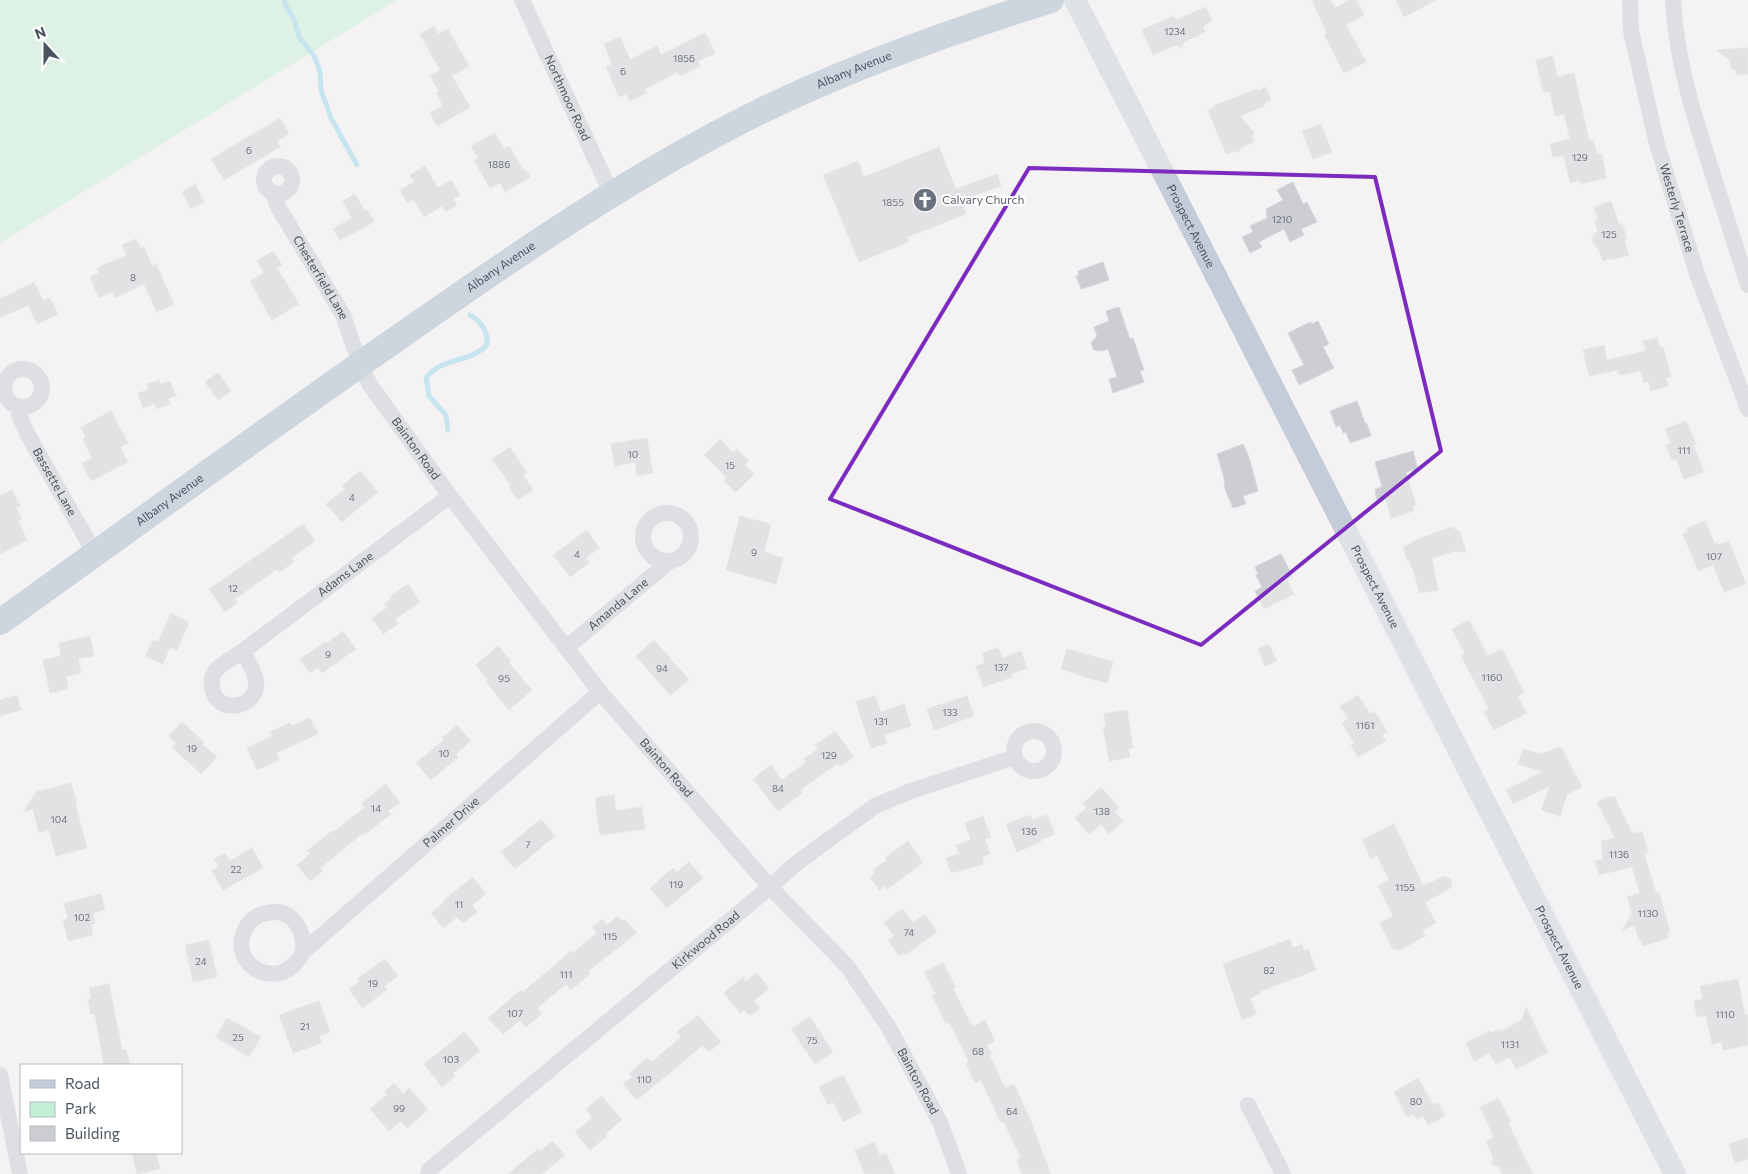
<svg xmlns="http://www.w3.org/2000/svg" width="1748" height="1174" viewBox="0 0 1748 1174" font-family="Commissioner,sans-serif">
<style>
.green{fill:#c2f0d6}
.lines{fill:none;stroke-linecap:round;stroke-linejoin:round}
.stream{stroke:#8fd5ec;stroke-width:5}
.building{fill:#ccced4;stroke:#d6d8dd}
.minor{stroke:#c0c8d0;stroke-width:16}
.secondary{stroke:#c3ccd8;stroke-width:22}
.trunk{stroke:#9eb1c8;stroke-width:26}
.marked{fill:none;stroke:#7b2cbf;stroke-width:4;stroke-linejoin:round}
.labels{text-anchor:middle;stroke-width:4;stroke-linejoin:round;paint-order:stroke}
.number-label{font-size:10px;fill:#6a727c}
.street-label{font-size:12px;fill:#49545f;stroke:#fff}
.worship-label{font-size:12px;fill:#5b616d;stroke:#fff;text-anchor:start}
</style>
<rect width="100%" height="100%" fill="#f4f2f2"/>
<path class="green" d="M0,0h397l-397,243z"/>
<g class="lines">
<path class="stream" d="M284,0l2,6 8,13 5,18 15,19 6,15 1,19 10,28 26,47
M448,430l-2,-15 -17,-19 -3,-18c15,-21 44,-15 61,-33 2,-12 -7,-25 -17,-30"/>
</g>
<path class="building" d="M1312,0h19l4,8 14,-8h7l8,15 -18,10 20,37 -22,11 -20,-39 3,-1z
M1396,0h40l-32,17z
M1206,7l6,14 -9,5 2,6 -21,10 -2,6 -6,-3 -23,10 -11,-25 32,-14 2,4z
M434,26l4,8 10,-5 21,37 -17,10 18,31 -33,19 -7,-13 13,-7 -7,-13 3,-2 -9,-15 10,-6 -20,-36z
M705,33l10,20 -17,8 2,5 -20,10 -2,-4 -33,17 2,4 -17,8 -4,-7 -7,3 -13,-30 6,-3 -8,-20 16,-7 10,23 27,-14 4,9z
M1748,48v26l-12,1v-6l-4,1 -2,-10 -14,-10z
M1553,56l4,21 17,-4 15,68 4,-1 4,15 5,-1 4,24 -26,6 -1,-4 -9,3 -6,-28 -11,2 -3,-13 20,-5 -6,-25 -9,2 -5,-25 -7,1 -7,-32z
M1266,87l5,13 -8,4 1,2 -24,10 14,16 -2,5 2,5 -13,6 -2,4 -5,-1 -8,3 -18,-44 6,-2 -1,-2 44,-17 1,2z
M280,118l9,16 -12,7 3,6 -56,33 -13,-21z
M1321,124l11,28 -19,7 -11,-28z
M495,133l9,16 5,-3 14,23 3,1 4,7 -25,15 -5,-9 -10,5 -16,-28 4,-2 -7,-12z
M939,147l17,42 41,-15 4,12 -40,14 5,14 -59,23 2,5 -50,20 -36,-87 35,-14 6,16z
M425,166l13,22 13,-8 9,15 -7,4 4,6 -11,7 -4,-6 -18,11 -11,-18 -6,4 -7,-13 14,-8 -4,-7z
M1293,182l10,22 4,-2 10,20 -16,7 3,6 -14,7 -6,-13 -25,13 3,5 -12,6 -8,-16 11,-5 -3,-6 17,-8 -1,-9 17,-9 -6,-10z
M195,184l9,18 -13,7 -9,-17z
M355,194l10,17 3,-1 6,12 -34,18 -7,-11 19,-11 -9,-17z
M1611,201l8,23 3,-1 5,16 -3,1 5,15 -17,5 -1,-2 -8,3 -5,-13h-1l-3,-4 -2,-6 3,-5 3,-1 -3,-12 3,-1 -4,-12z
M136,239l5,10 3,-2 8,19 4,-2 18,40 -17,8 -13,-28 -29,14 -3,-6 -13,6 -9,-21 9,-4 -2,-5 30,-13 -5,-10z
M273,251l9,14 -5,3 22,36 -27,16 -22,-39 14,-8 -7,-12z
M1103,262l6,18 -28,9 -5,-13 3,-1 -1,-4z
M34,282l9,19 7,-3 8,16 -21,10 -9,-19 -28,13v-19z
M1119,307l11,32 3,-1 11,32 -4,1 4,11 -31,11 -4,-14 8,-2 -9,-28 -6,2 -8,-1 -3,-7 6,-7 -3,-9 15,-6 -3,-10z
M1318,321l11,23 -6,3 11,21 -35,17 -7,-15 12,-5 -16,-32 22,-11 2,2z
M1657,338l3,10 3,-1 8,30 -5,1 2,8 -17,5 -2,-9 -5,1 -3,-12 -22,4 -1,-5 -29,6 -6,-26 21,-5 3,15 39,-9 -3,-10z
M218,373l13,18 -13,9 -13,-18z
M159,380l2,4 9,-3 6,15 -8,3 2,5 -14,5 -1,-5 -12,4 -5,-15 10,-3 -1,-6z
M1357,401l8,22 2,1 4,12 -21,7 -4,-11 -3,1 -3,-8 -4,2 -6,-16z
M111,411l17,32 -8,4 8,15 -37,19 -9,-18 10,-5 -9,-18 3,-2 -5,-11z
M1686,421l10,23 -3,1 11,27 -20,7 -8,-20 -4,1 -6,-15 5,-1 -6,-15z
M647,438l6,35 -16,3 -2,-14 -20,4 -4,-22z
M720,439l13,14 4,-4 12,12 -4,4 9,9 -18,18 -12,-11 3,-3 -23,-23z
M1243,444l6,13 9,34 -15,5 3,8 -13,4 -8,-19 -1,-11 -7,-24z
M510,447l17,26 -4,2 10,15 -15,10 -9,-12 1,-4 -18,-25z
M1413,451l5,18 -12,3 10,33 -3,1 1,5 -23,7 -5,-18 -8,2 -2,-6 -1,-7 7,-2 -7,-25z
M360,471l18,21 -36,30 -16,-18 19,-15 -3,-3z
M12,490l8,16 -4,2 6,11 -4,2 9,19 -27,14v-58z
M740,516l31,8 -7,28 19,6 -7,26 -50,-14z
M1705,521l10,23 2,-1 1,2 11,-4 17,43 -22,8 -11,-27 -15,6 -15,-37 5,-2 -1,-4z
M303,524l12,17 -24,17 3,4 -15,10 -2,-3 -42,30 2,4 -12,9 -16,-23z
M1451,527l9,5 6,20 -11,-1 -23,7 6,32 -19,3 -4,-18 -6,-15 -2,1 -4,-14 8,-3v-2z
M587,530l12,18 -13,10 3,5 -19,14 -17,-22z
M1281,554l12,23 -6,3 7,14 -30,15 -9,-18 7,-4 -6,-12 2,-1 -3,-7z
M408,584l12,18 -25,17 3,5 -15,10 -11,-16 15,-10 -3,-4 8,-6 -2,-2z
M171,613l18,9 -12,28 -7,-3 -7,17 -18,-8 8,-16 5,2z
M1469,620l19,36 14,-7 22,44 -7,3 10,17 -33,17 -10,-18 5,-3 -28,-53 4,-2 -13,-25z
M343,631l13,18 -34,24 -4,-6 -8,6 -10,-14 25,-17 1,2z
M90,636l4,20 -16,3 3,14 -15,3 2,13 -18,4 -7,-33 18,-4 -2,-13z
M654,640l35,40 -19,15 -34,-39z
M1269,644l8,17 -12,5 -7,-17z
M498,646l13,15 -2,2 23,27 -23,20 -23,-28 2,-2 -12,-15z
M998,648l4,10 19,-7 6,17 -16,6 1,3 -29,10 -7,-21 9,-3 -3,-10z
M1067,649l46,13 -6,21 -13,-4v1l-33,-11z
M17,695l4,15 -21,6v-16z
M1358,695l12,19 5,-2 12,20 -5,3 4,6 -28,16 -7,-12 3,-2 -12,-20 6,-4 -8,-13z
M875,696l6,16 23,-8 7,22 -27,9 3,8 -16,5 -15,-46z
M967,696l7,20 -40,14 -7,-21z
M1127,710l6,38 -5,1 2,8 -21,4 -6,-34 3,-1 -2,-12z
M310,718l8,16 -42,19 3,7 -22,10 -10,-22 25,-12 -2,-4 20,-9 2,3z
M182,722l22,20 -2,2 15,13 -16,17 -29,-27 4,-4 -7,-7z
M457,725l14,16 -15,13 2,3 -27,23 -15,-17 28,-23 -2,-2z
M835,731l19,26 -14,9 -2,-3 -38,27 2,3 -24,18 -25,-32 18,-14 11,15 24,-18 -2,-3 14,-10 -3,-4z
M1561,747l21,40 -15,7 -7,22 -19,-6 9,-24 -37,18 -7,-14 36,-18 -24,-8 5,-15 18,5z
M71,783l6,20h-2l12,45 -31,8 -7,-26 -10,3 -6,-24 -9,3 12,-20z
M386,784l14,19 -12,8 3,3 -27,21 -1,-2 -43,35 3,3 -13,10 -13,-16 13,-11 -3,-3 26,-21 1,2 31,-25 -3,-4z
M1101,787l18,21 -5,4 9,9 -14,13 -8,-10 -12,10 -14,-16 12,-10 -4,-5z
M614,795l2,16 26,-4 3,22 -45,6 -5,-37z
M1610,796v2l4,-2 18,37 4,-1v2l6,-2 6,20 -4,1 12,40h3l11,38 -3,1 2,6 -26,8 -2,-7 -2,1 -4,-15 -13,5 10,-17 -5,-16 13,-4 -8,-26 -33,8 -4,-14 8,-2 -2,-18 14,-3 -18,-36z
M1030,815l3,5 14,-5 8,19 -15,6 1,2 -24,10 -11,-28z
M983,816l8,22 -6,1 5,15 -8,3 2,7 -33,9 -5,-15 13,-4 -3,-9 15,-5 -6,-17z
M541,819l14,17 -40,33 -14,-17z
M1394,824l29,62 22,-10 6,3 1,6 -4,5 -23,12 11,21 -14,7 3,6 -25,14 -7,-1 -13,-26 13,-7 -15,-30 11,-6 -12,-24 -6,3 -9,-19z
M908,841l15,22 -36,26 -3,-3 -5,4 -9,-13 5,-4 -2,-3 14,-10 -2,-2z
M252,848l11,20 -40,22 -11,-19 7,-4 -5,-8 11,-6 5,8z
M689,862l14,16 -36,30 -17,-20 23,-20 4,4z
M473,877l13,17 -14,11 5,7 -14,11 -6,-6 -14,11 -12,-15 14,-11 -1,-2z
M101,894l4,16 -12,3 2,11 -4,1 2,10 -25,6 -5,-21 5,-1 -4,-16z
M903,909l10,14 12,-9 12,18 -32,23 -1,-2 -5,3 -11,-16 6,-4 -10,-14z
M618,916l4,5 3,-2 12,14 -49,38 2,3 -19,16 -5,-6 -29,24 5,6 -16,13 -6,-7 -17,14 -15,-16 33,-28 2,2 48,-41 2,2 24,-20 -5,-6 10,-8 5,6z
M1290,939l3,9 9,-4 2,7 4,-2 8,21 -55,21v2l-11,5 6,16 -14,6 -19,-56z
M209,940l8,37 -24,5 -8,-37z
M385,959l13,17 -14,10 3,4 -25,18 -13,-19 10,-7 -2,-3z
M943,963l13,24 -3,2 20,38 12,-7 10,21 -8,4 5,9 -3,1 16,33 9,-4 20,44h-1l18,46h-29l-5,-14 4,-2 -17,-36 -3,1 -20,-43 -6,3 -9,-19 3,-2 -20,-40 -3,2 -14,-28 4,-2 -12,-22z
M756,973l13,15 -15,13 6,7 -10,8 -6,-6 -4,3 -16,-20 19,-16 3,5z
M1738,979l7,37 3,-1v30l-25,5 -1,-8 -10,2 -6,-29 -9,2 -3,-16 9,-2 -3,-13z
M109,984l13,66 4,-1 4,16h-26l-9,-51h-4l-3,-15h3l-2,-11z
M319,1001l11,31 -11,4 3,7 -29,10 -14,-38z
M1526,1007l22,45 -32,17 -6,-12 -14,7 -7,-11 -15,8 -8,-18 24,-12 1,2 8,-4 1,3 22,-12z
M698,1015l23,27 -12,10 -6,-7 -66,55 -14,-16 9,-7 -3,-3 18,-16 3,3h3l28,-24 -4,-5z
M810,1017l23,35 -18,12 -24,-35z
M227,1018l34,19 -12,20 -33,-20z
M464,1032l16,19 -27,22 2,3 -13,11 -18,-23z
M843,1075l19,37 -19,10 -10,-20 -5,3 -9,-18z
M1418,1078l15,27 5,-3 7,14 -17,9 -5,-9 -7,3 -2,-5 -7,3 -13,-25z
M394,1083l9,11 6,-6 19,22 -21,18 -6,-7 -12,10 -19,-22 17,-14 -3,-3z
M602,1096l20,24 -17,14 2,2 -17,14 -15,-18 17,-14 -6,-9z
M1498,1098l13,24 -3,1 25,51h-31l-3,-7 -8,-3 2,-7 -7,-16 8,-4 -14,-30z
M1748,1138v21l-13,4 -6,-19z
M553,1141l12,14 -23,19h-34l30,-25 2,2z
M874,1142l6,14 6,-3 9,21h-30l-10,-24z
M132,1153h24l4,16 -23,5z"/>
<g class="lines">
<g class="minor">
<path id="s1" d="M522,0l90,195"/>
<path id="s2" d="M1630,0l1,31 26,113 40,130 51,135"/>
<path d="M1673,0c3,59 21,116 39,172 12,38 24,75 36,113"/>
<circle cx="278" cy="180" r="14"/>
<path id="s3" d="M275,195v4l3,8 65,108 17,49 10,21 80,111 150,196 170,195 77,79 41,60 52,96 19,52"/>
<circle cx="23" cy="388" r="19"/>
<path id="s4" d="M21,407l-2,8 9,20 67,119"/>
<circle cx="667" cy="537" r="24"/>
<path id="s5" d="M566,648l104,-87"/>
<path id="s6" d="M243,651c4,9 11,19 13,29 4,29 -41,36 -44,7 -1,-7 0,-13 5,-18 7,-7 18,-12 26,-18l207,-155"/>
<circle cx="1034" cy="751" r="20"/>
<path id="s7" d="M303,952c2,-19 -8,-41 -30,-40 -11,1 -21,5 -26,14 -24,38 34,71 56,26l297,-260"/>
<path d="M0,1075l20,99"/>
<path d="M1248,1105l35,69"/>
<path id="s8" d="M428,1174l1,-4 341,-283 24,-22 81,-59 36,-15 104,-34"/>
</g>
<path class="secondary" id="s9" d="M1075,0l600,1174"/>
<path class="trunk" id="s10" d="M0,622c134,-96 267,-193 402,-287 116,-81 233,-162 361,-225 93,-45 189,-79 288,-110"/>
</g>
<path d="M0 0H1748V1174H0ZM1029,168l346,9 66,274 -240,194 -371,-146z" fill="#f4f2f2" fill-opacity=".55" fill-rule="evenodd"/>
<path class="marked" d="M1029,168l346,9 66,274 -240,194 -371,-146z"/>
<defs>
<g id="church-disc" transform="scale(1.25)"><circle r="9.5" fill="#6b7280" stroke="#fff"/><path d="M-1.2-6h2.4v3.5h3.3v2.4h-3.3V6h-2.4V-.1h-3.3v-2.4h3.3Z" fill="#fff"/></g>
</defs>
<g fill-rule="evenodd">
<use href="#church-disc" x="925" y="200"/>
</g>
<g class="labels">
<g class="number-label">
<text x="1175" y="35">1234</text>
<text x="684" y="62">1856</text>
<text x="623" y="75">6</text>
<text x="249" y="154">6</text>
<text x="1580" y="161">129</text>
<text x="499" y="168">1886</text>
<text x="893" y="206">1855</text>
<text x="1282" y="223">1210</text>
<text x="1609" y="238">125</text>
<text x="133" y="281">8</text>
<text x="1684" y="454">111</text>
<text x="633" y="458">10</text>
<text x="730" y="469">15</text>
<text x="352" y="501">4</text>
<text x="754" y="556">9</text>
<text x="577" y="558">4</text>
<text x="1714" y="560">107</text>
<text x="233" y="592">12</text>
<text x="328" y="658">9</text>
<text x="1001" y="671">137</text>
<text x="662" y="672">94</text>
<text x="1492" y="681">1160</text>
<text x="504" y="682">95</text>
<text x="950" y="716">133</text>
<text x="881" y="725">131</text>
<text x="1365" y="729">1161</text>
<text x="192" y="752">19</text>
<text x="444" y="757">10</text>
<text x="829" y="759">129</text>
<text x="778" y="792">84</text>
<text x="376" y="812">14</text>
<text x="1102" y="815">138</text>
<text x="59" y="823">104</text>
<text x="1029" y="835">136</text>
<text x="528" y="848">7</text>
<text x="1619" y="858">1136</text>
<text x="236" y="873">22</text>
<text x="676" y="888">119</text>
<text x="1405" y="891">1155</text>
<text x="459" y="908">11</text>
<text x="1648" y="917">1130</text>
<text x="82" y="921">102</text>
<text x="909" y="936">74</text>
<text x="610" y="940">115</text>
<text x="201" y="965">24</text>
<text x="1269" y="974">82</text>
<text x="566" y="978">111</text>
<text x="373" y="987">19</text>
<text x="515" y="1017">107</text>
<text x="1725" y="1018">1110</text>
<text x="305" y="1030">21</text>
<text x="238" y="1041">25</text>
<text x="812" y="1044">75</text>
<text x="1510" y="1048">1131</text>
<text x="978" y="1055">68</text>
<text x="451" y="1063">103</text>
<text x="644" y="1083">110</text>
<text x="1416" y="1105">80</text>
<text x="399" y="1112">99</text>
<text x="1012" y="1115">64</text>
</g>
<g class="street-label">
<text dy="4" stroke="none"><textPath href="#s10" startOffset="1019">Albany Avenue</textPath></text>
<text dy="4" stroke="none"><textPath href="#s1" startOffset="108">Northmoor Road</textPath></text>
<text dy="4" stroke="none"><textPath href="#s2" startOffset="214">Westerly Terrace</textPath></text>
<text dy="4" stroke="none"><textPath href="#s9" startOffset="254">Prospect Avenue</textPath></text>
<text dy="4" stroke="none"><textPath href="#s10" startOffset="614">Albany Avenue</textPath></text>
<text dy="4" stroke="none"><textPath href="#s3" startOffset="95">Chesterfield Lane</textPath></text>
<text dy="4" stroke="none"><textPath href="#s3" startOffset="292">Bainton Road</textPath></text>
<text dy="4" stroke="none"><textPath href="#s4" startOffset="84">Bassette Lane</textPath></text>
<text dy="4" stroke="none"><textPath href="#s10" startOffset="209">Albany Avenue</textPath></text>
<text dy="4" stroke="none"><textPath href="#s6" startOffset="281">Adams Lane</textPath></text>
<text dy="4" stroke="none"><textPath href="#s9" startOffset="659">Prospect Avenue</textPath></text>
<text dy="4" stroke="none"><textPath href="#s5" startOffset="68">Amanda Lane</textPath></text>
<text dy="4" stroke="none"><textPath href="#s3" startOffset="698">Bainton Road</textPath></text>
<text dy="4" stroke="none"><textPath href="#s7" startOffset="391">Palmer Drive</textPath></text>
<text dy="4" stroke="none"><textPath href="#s8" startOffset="364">Kirkwood Road</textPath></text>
<text dy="4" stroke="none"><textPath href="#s9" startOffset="1064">Prospect Avenue</textPath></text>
<text dy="4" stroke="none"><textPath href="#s3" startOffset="1102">Bainton Road</textPath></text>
</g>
<g class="worship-label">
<text x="942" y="204">Calvary Church</text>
</g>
</g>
<rect x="20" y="1064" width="162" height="90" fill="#ffffff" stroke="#b6bbbf"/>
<rect x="30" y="1080" width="25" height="8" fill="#c3ccd8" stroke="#b6bbbf"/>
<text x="65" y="1089" font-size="15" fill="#49545f">Road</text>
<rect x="30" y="1102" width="25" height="15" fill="#c2f0d6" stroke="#b6bbbf"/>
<text x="65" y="1114" font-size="15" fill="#49545f">Park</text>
<rect x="30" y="1126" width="25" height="15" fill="#ccced4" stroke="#b6bbbf"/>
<text x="65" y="1139" font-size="15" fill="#49545f">Building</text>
<g transform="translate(45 45) rotate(339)" stroke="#ffffff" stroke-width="4" paint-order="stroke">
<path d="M0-4L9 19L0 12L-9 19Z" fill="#49545f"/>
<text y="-8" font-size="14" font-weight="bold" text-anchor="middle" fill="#49545f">N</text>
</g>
</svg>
